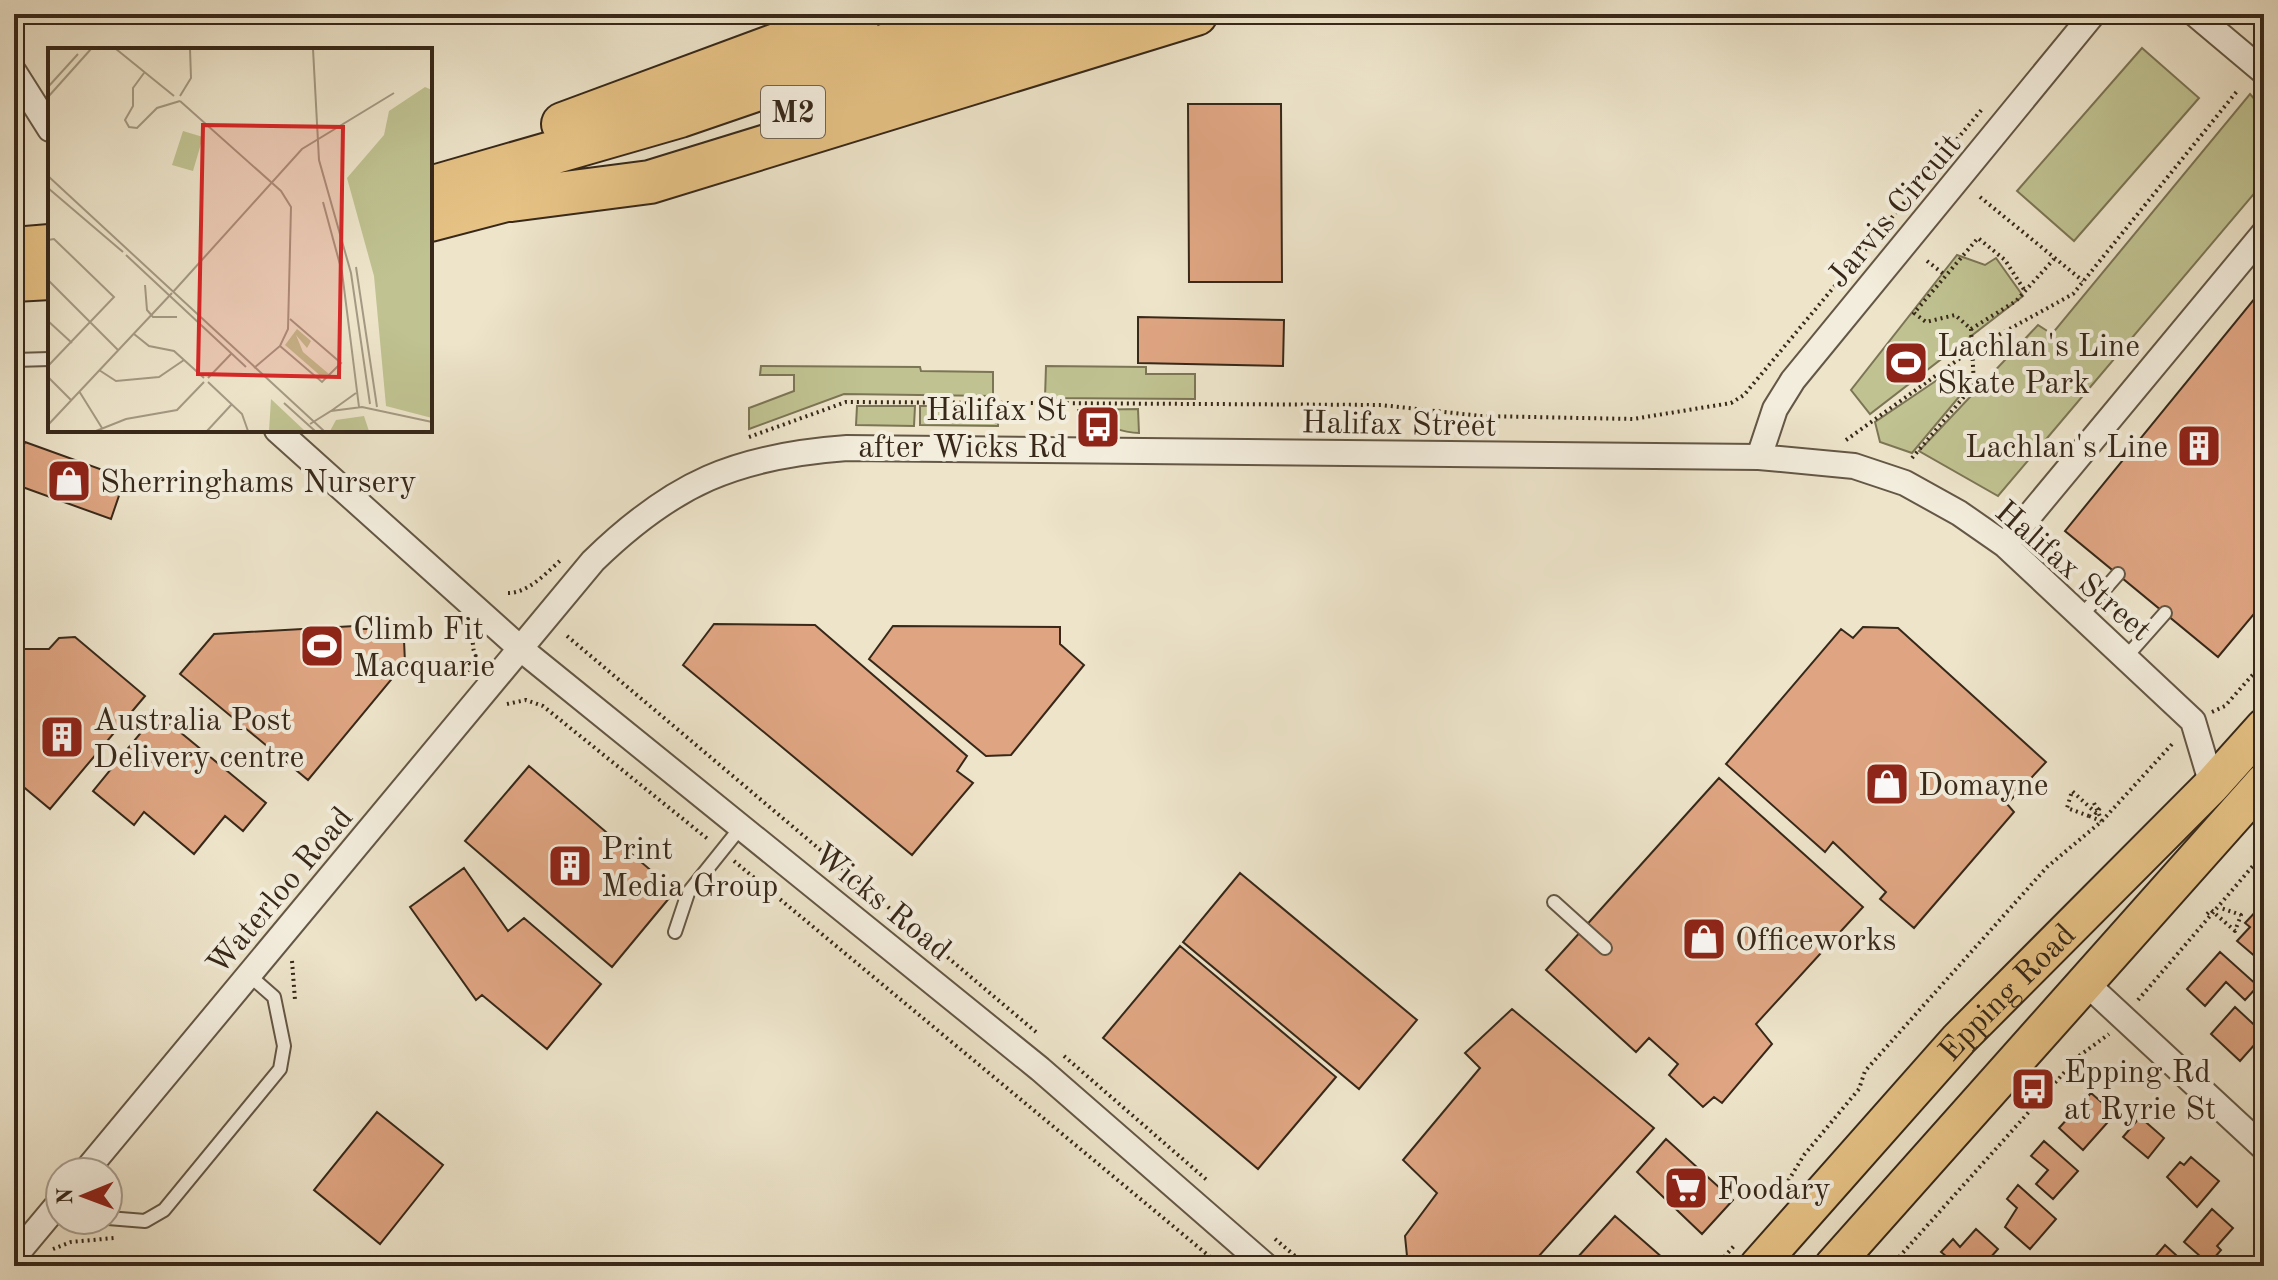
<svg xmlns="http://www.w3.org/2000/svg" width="2278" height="1280" viewBox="0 0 2278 1280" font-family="'Old Standard TT',serif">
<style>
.green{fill:#c0c291;stroke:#7c7555;stroke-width:2}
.building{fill:#dfa582;stroke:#372819;stroke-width:2}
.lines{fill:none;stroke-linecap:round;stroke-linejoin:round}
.service-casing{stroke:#645745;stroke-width:16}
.minor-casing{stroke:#645745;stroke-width:28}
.primary-casing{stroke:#372819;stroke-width:40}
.motorway-casing{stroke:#372819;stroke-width:46}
.path{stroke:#372819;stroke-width:4;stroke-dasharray:2 4;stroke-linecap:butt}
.service{stroke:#f3eddd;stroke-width:12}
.minor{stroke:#f3eddd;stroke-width:24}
.primary{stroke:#e6c285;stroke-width:36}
.motorway{stroke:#e6c285;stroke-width:42}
.path-bridge{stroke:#372819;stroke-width:4;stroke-dasharray:2 4;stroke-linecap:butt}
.labels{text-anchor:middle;stroke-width:8;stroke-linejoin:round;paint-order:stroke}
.shield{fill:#f3eddd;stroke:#6f6354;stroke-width:2}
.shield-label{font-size:30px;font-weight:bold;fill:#372819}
.street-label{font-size:32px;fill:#372819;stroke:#f3eddd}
.poi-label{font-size:32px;fill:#372819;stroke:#f3eddd;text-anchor:start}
.inset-road{fill:none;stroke:#a49983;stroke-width:2}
.view{fill:#d62828;fill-opacity:0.15;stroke:#d62828;stroke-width:4}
.inset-edge{fill:none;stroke:#372819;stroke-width:4}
</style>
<rect width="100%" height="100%" fill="#ede4ca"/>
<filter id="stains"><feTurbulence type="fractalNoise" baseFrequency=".0025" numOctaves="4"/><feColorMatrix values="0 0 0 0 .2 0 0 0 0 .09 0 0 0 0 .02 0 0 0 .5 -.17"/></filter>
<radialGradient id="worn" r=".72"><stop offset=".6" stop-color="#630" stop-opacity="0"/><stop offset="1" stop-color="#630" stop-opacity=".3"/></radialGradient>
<path class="green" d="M2142,48l57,50 -125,143 -57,-50z
M2250,94l14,16v72l-266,314 -79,-45 119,-126 14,9z
M1957,255l28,10 11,-7 27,38 -153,118 -19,-24z
M761,366l159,1 1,4 72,1v24l-149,-2 -95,35v-21l45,-17v-16h-34z
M1046,366l100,1v7h49v25l-150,-1z
M1949,372l15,19 -52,62 -32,-11 -5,-20z
M857,406h58l-1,20 -58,-1z
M920,406h79l-1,20 -78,-1z
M1138,409l1,24c-22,0 -35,-12 -61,-12v-11z"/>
<path class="building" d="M1188,104h93l1,178h-93z
M2264,287v315l-46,55 -153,-126z
M1138,317l146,3 -1,46 -145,-3z
M25,442l100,36 -14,41 -97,-35v-11z
M714,624l101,1 152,131 -10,15 16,12 -61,72 -229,-190z
M355,626l4,3h31l14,11 1,23 -97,117 -128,-106 34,-40z
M893,626l167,1v17l24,21 -73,90 -25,1 -117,-97z
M1863,627l35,1 148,134 -39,42 7,8 -100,116 -34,-29 6,-7 -53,-50 -8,10 -99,-88 115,-135 12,9z
M75,637l70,59 -95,113 -36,-30v-130h35l10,-11z
M157,713l109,90 -23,28 -18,-15 -31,38 -50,-42 -10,13 -41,-34z
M529,766l146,125 -63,76 -147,-126z
M1719,778l144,129 -107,117 16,20 -50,59 -8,-6 -11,10 -34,-32 9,-11 -29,-26 -13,14 -90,-82z
M464,868l44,63 16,-13 77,66 -54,65 -65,-54 -6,5 -66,-93z
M1240,873l177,147 -58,69 -176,-147z
M2258,909l6,5v50l-27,-23 13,-14 -5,-4z
M1180,946l156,131 -78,92 -155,-131z
M2220,952l38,34 -13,14 -19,-18 -21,24 -18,-17z
M2235,1007l29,27 -24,27 -29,-27z
M1512,1009l142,119 -124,138h-122l-3,-30 32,-43 -34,-33 77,-92 -15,-15z
M2091,1093l24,21 -32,36 -24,-22z
M377,1112l66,53 -63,79 -66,-54z
M2140,1117l24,21 -16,20 -25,-21z
M1666,1139l67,61 -31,34 -65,-62z
M2044,1141l34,30 -25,28 -17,-15 12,-14 -17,-14z
M2191,1157l28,24 -22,26 -30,-30 13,-15 4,3z
M2018,1185l38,34 -26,30 -25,-22 12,-19 -10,-9z
M2212,1209l21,19 -16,18 4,4 -12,14 -25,-22z
M1615,1216l57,50h-86l-9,-8z
M1976,1229l22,20 -15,17h-25l-17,-14 12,-13 7,8z
M2165,1245l23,21h-41z"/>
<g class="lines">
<g class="service-casing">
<path id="service" d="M1915,14v1
M14,360l36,-1
M2082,615l36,-41
M2126,657l39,-44
M1554,902l51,46
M675,932l13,-39 53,-66
M108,1218l37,3 19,-11 116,-141 4,-23 -10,-49 -25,-22"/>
</g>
<g class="minor-casing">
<path id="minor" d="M2195,14l69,58
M14,72l36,57
M277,430l244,219 519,420 226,197
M1759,457l16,-48 18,-29 300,-366
M2005,545l259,-312
M2087,984l177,164
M85,1172l508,-611c80,-78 143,-105 254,-113l912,9 95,9 51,17 54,30 46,32 188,176 19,64
M14,1257l46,-55"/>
</g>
<g class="primary-casing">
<g id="primary">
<path id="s1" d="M1758,1266l201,-227 253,-254 52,-58"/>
<path d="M1833,1266l431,-484"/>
</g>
</g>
<g class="motorway-casing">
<path id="motorway" d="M818,104l254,-90
M563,124l297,-110
M430,188l250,-72 297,-102
M511,200l139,-18 546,-168
M430,220l107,-28
M14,249l36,-3
M14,280l36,-2"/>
</g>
<path class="path" d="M1980,197l103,84
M1927,261l18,14
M1971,329l45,-28 38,-42
M749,437l97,-35 535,3 100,11 152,3 98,-16 13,-8 239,-287
M1846,440l127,-91 100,-55 165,-204
M1912,458l62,-73 -3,-56 -16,-14 -29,7 -12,-9 64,-75 27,22 20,31
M508,593c21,0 39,-21 54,-34
M567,636l469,396
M467,672l8,-11 -3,-24
M507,704l19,-4 17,6 166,134
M2212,712l13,-6 39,-44
M2094,803l8,18
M2089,816l12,5
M734,861l487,405
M292,961l3,39
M2138,1000l126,-147
M1064,1056l144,125
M1782,1191l22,-36 55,-66 6,-18 182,-204 55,-46 72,-79
M1275,1239l32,27
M53,1249l18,-7 43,-4
M1716,1266l18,-20
M1891,1266l188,-210 30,-22"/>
<use href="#service" class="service"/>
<use href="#minor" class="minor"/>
<use href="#primary" class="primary"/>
<use href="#motorway" class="motorway"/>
<path class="path-bridge" d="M2089,816l-22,-8 5,-17 24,22 4,-5
M2207,914l4,-4 24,21 6,-16 -20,-7"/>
</g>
<defs>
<g id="stadium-square" transform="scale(2.3)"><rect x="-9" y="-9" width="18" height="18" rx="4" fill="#8f2418" stroke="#f3eddd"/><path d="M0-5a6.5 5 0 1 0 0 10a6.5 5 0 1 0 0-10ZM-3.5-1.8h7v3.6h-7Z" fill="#fff"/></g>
<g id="bus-square" transform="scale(2.3)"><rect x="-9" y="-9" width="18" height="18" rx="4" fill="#8f2418" stroke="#f3eddd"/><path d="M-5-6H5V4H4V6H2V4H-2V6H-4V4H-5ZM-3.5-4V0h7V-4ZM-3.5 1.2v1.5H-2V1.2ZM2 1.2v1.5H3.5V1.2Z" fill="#fff"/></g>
<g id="building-square" transform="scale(2.3)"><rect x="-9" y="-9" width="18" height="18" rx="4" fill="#8f2418" stroke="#f3eddd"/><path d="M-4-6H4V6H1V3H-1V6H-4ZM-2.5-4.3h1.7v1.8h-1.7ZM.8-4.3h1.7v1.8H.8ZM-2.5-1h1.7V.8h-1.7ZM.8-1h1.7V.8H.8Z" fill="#fff"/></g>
<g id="shop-square" transform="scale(2.3)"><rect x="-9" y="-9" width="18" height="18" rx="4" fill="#8f2418" stroke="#f3eddd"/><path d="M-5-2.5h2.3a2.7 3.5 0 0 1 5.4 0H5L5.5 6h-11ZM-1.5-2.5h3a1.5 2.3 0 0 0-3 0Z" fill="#fff"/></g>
<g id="supermarket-square" transform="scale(2.3)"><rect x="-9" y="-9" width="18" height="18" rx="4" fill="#8f2418" stroke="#f3eddd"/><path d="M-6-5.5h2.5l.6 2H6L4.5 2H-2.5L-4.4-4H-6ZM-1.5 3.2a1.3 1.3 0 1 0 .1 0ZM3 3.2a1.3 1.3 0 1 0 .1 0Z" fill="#fff"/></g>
</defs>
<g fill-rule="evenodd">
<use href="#stadium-square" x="1906" y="363"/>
<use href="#bus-square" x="1098" y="427"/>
<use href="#building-square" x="2199" y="446"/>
<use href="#shop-square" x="69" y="481"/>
<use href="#stadium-square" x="322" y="646"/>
<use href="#building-square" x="62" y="737"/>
<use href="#shop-square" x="1887" y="784"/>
<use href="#building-square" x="570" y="866"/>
<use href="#shop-square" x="1704" y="939"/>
<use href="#bus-square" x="2033" y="1089"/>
<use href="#supermarket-square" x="1686" y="1188"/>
</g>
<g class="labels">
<rect class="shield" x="761" y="86" width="64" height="52" rx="6"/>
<g class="shield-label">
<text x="793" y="122">M2</text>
</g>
<g class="street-label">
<text transform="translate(1893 210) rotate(-50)" y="11">Jarvis Circuit</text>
<text transform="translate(1399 423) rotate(1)" y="11">Halifax Street</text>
<text transform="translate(2074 570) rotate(41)" y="11">Halifax Street</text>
<text transform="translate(279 890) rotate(-50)" y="11">Waterloo Road</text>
<text transform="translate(883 901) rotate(39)" y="11">Wicks Road</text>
<text dy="11" stroke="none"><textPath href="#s1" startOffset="370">Epping Road</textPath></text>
</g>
<g class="poi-label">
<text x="1937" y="356">Lachlan's Line<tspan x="1937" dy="37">Skate Park</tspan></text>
<text x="1067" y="420" text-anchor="end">Halifax St<tspan x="1067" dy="37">after Wicks Rd</tspan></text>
<text x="2168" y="457" text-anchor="end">Lachlan's Line</text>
<text x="100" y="492">Sherringhams Nursery</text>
<text x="353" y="639">Climb Fit<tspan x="353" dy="37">Macquarie</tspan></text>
<text x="93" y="730">Australia Post<tspan x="93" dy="37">Delivery centre</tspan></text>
<text x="1918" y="795">Domayne</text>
<text x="601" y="859">Print<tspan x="601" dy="37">Media Group</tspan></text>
<text x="1735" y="950">Officeworks</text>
<text x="2064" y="1082">Epping Rd<tspan x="2064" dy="37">at Ryrie St</tspan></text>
<text x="1717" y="1199">Foodary</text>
</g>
</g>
<g transform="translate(48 48)">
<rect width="384" height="384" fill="#ede4ca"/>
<path d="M377,39l7,3v328l-46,-12 -12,-130 -27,-98 37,-43 5,-24zM135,83l20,6 -10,34 -21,-6zM249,281l14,12 -4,7 -11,-13 7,17 26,22 -6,4 -38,-33zM223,351l34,32h-36zM316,368l5,15h-39l6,-11z" fill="#c0c291"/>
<path class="inset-road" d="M68,1l58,47M265,1l6,111 32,113 19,131M96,25l-11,15v18l-8,14 4,7 8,1 20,-20 23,-7M0,39l30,-33M132,48l11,-18 -1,-29M0,49l43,-48M132,53l101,90 10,16 -3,122 -8,17 -26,22M0,128l276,255M0,140l75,64M275,154l19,70 17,135M0,192l6,-1 60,58 -66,69M78,207l120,112M308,219l21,140M0,232l70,70M97,237l2,25 6,7h24M125,244l129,-143 92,-56M0,273l24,22M86,286l15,12 25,5 30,27M232,298l42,36 19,-19 -51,-44M51,322l17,11 43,-4 25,-17M0,329l23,23M160,330l23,-24M160,334l34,32 6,17M31,343l23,37M236,355l31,28M283,363l25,-18M262,376l21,-13 31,-4 70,15M0,377l124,-132M48,383l30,-12 51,-9 27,-28M159,383l25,-27"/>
<path class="view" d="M155,77l140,2 -4,250 -141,-3z"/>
<rect width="384" height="384" class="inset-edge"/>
</g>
<rect width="2278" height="1280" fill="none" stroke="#ede4ca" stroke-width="48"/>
<rect x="16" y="16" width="2246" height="1248" fill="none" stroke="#372819" stroke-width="4"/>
<rect x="24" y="24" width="2230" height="1232" fill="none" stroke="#372819" stroke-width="2"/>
<g transform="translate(84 1196) rotate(269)"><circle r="38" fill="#f3eddd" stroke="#a89e8f" stroke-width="2"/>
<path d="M0-6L14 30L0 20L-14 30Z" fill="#8f2418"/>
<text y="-12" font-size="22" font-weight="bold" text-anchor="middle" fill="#372819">N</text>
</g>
<rect width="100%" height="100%" filter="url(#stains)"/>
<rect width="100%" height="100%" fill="url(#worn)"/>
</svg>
